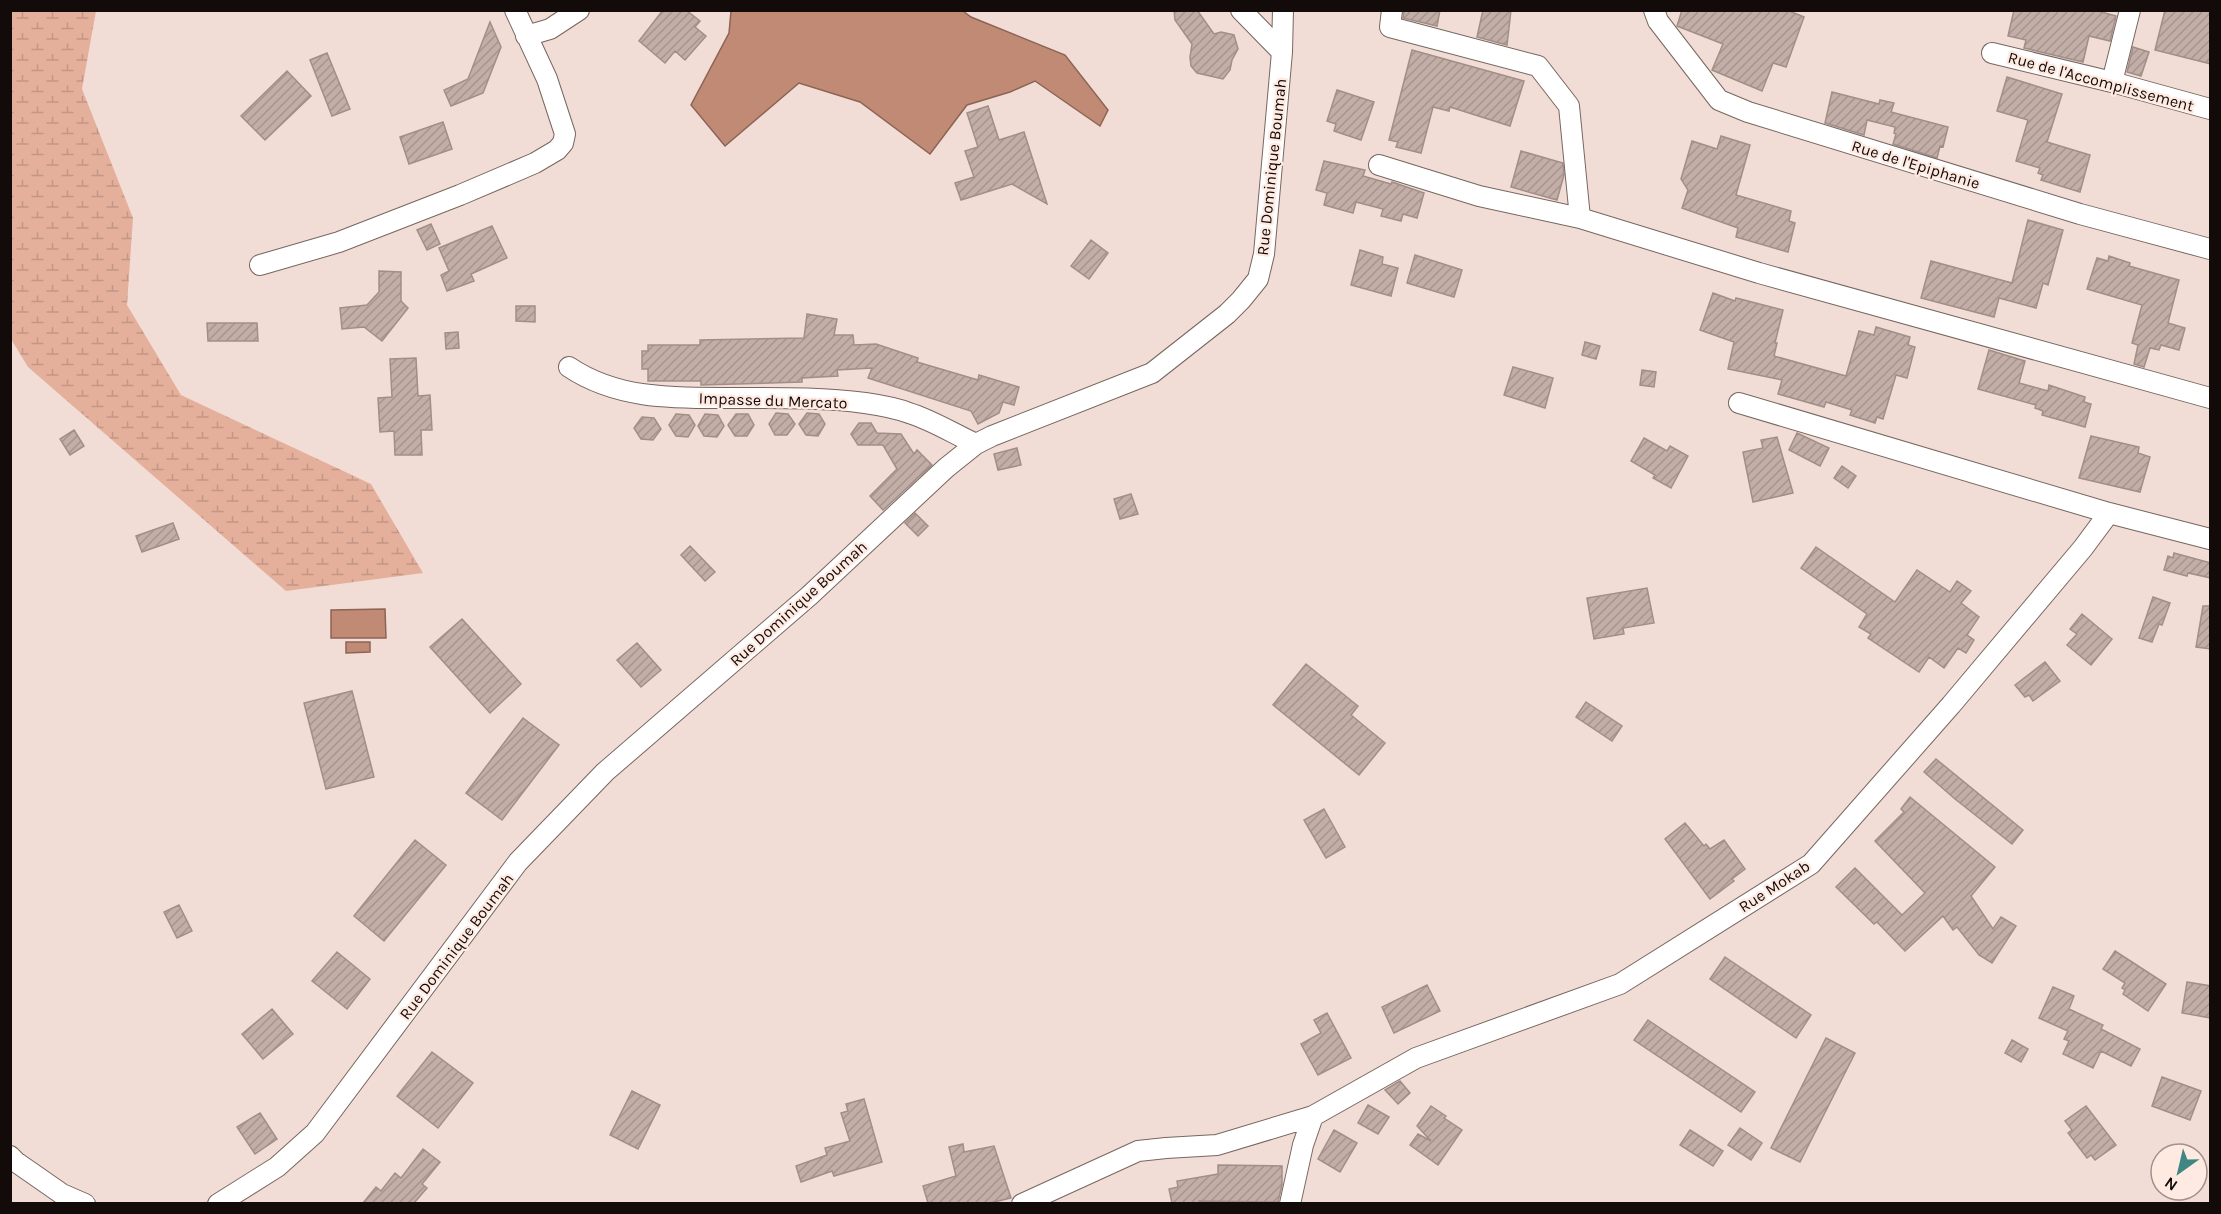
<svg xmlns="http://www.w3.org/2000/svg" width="2221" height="1214" viewBox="0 0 2221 1214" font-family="Karla,sans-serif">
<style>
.wetland{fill:url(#wetland-marsh)}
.water{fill:#c08a75;stroke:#8c6455;stroke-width:1.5}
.building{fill:url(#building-hatch);stroke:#a18e87;stroke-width:1.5}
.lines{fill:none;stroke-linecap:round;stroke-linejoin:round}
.minor-casing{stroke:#77665f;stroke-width:22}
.minor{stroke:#fff;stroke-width:20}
.labels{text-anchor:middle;stroke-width:4.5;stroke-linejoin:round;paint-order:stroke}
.street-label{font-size:16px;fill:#120b09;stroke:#ffeae2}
</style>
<defs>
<pattern id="wetland-marsh" width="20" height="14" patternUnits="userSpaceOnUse" patternTransform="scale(1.5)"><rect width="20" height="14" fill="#e4b09c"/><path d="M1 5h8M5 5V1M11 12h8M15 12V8" fill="none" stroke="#c39685"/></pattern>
<pattern id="building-hatch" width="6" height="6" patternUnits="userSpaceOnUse" patternTransform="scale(1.5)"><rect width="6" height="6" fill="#c2aea7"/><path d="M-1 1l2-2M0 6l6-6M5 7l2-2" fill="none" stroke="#a6948e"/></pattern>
</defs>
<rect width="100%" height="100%" fill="#f1ddd5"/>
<path class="wetland" d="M11,10l85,1 -14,78 51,129 -6,87 54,90 190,89 52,89 -137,18 -258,-224 -17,-28z"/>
<path class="water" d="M963,11l8,6 94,38 43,55 -8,16 -65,-45 -25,11 -43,13 -37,49 -70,-52 -61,-19 -74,63 -34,-41 38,-72 2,-22z
M385,609l1,29h-55v-28z
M346,642h24v10l-24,1z"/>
<path class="building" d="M663,10h23l14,11 -5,6 11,9 -21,24 -10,-9 -10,12 -26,-22z
M1174,10h23l17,24 7,-2 13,3 4,14 -6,11 -2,10 -7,9 -26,-6 -6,-7 -1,-9 2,-13 -17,-24z
M1404,10h36l-3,16 -34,-8z
M1483,10h28l-4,35 -30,-8z
M1682,10h105l17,7 -18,50 -13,-4 -11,28 -50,-21 11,-26 -46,-18z
M2014,10h80l22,6 -6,25 -21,-5 -6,26 -59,-14 2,-8 -18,-4z
M2165,10h46v54l-56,-14z
M490,22l11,25 -18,46 -32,13 -7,-16 24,-11z
M2133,47l16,5 -8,24 -14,-4z
M1412,50l112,31 -14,45 -60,-19 -1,4 -16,-4 -12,46 -25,-6 2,-5 -9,-2z
M327,53l23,56 -18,7 -22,-56z
M287,71l24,25 -46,44 -24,-24z
M2007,77l55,17 -15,48 43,13 -10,37 -39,-12 2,-5 -5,-2 2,-5 -24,-7 12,-41 -31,-9z
M1337,90l37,12 -13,38 -27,-9 2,-7 -9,-3z
M1832,92l47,12 1,-4 14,3 -3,9 57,15 -5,20 -3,-1 -3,12 -44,-14 3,-10 -2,-1 1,-6 -28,-7 -3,15 -39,-12z
M988,106l11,34 25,-8 23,72 -35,-20 -51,16 -6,-17 19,-6 -9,-26 13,-4 -11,-34z
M443,122l9,27 -43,15 -9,-27z
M1721,136l29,9 -14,50 55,16 -2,10 6,2 -7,29 -52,-15 2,-9 -56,-20 6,-18 -7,-11 11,-38 25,8z
M1521,151l42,12 1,12 -7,25 -46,-13z
M1324,161l41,9 -2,6 28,8 1,-2 32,11 -7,25 -14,-4 -2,7 -20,-5 2,-7 -27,-7 -3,11 -29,-8 3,-12 -11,-3z
M2028,220l35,10 -15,55 -5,-2 -7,25 -37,-10 -5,19 -73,-19 10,-37 81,22z
M431,224l9,20 -13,6 -10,-20z
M492,226l15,32 -36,16 3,7 -27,10 -6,-16 8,-4 -10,-23z
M1091,240l17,13 -19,26 -18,-13z
M1360,250l23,7 -1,7 16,4 -7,28 -40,-11z
M1415,255l47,15 -8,27 -47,-14z
M2109,256l21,7 -1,3 50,14 -11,43 17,5 -6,22 -18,-5 -2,5 -9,-2 -6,19 -10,-3 4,-19 -6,-2 10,-38 -55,-16 10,-31 11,3z
M379,271l22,1v29l7,7 -26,33 -18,-14 -22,2 -2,-21 27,-3 12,-13z
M1713,293l22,8 1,-3 47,12 -8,33h2l-3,13 72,20 13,-45 15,4 2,-8 34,10 -2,8 7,2 -8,31 -11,-3 -13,44 -6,-2 -2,6 -25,-8 2,-5 -26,-8 -2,5 -46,-13 4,-14 -54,-11 6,-27 -34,-12z
M516,306h19v16l-19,-1z
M807,314l30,5 -3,16h19l1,10 22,-1 42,14 -1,4 61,18 1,-5 40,12 -5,18 -11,-3 -4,11 -21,11 -7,-13 -103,-33 4,-10 -35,2 1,6 -36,2v4l-101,3v-4h-53v-12h-6v-18h6v-6h52v-5l104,-2z
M207,323h50l1,18h-50z
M458,332l1,16 -13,1 -1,-16z
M1585,342l15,4 -4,13 -14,-4z
M1989,350l36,11 -6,22 29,8 1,-6 36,12 -1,5 7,2 -6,23 -43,-12 1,-4 -8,-3 1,-3 -58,-16z
M416,358l2,38 12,-1 2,35h-11l1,25h-27l-1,-24 -14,1 -2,-34 14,-1 -2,-38z
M1513,367l40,11 -8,30 -41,-13z
M1642,370l14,2 -2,15 -14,-2z
M776,413l12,1 7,10 -8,11h-12l-6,-11z
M807,413l12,1 6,10 -7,12 -12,-1 -7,-11z
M676,414l13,1 6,10 -7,12 -12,-1 -7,-11z
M705,414l13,1 6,11 -7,11 -13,-1 -6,-10z
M736,414h12l6,11 -7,11h-12l-7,-11z
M642,417l12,1 7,11 -8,11 -12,-1 -7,-11z
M859,423h12l6,10 24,1 13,20 3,-4 15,15 -49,45 -13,-14 27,-27 -14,-24h-25l-7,-11z
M74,430l10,16 -14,9 -10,-16z
M1797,433l32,15 -9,18 -31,-16z
M2091,436l48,11 -1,6 12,4 -10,35 -61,-14z
M1777,437l16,56 -40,9 -10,-50 20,-4 -2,-8z
M1644,438l23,13 3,-5 18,10 -17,32 -18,-10 2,-3 -24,-14z
M1017,448l4,17 -23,5 -4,-16z
M1842,466l14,10 -8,12 -14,-10z
M1131,494l7,20 -18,5 -6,-20z
M915,513l13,13 -10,10 -13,-13z
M173,523l6,16 -37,13 -6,-16z
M690,546l25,26 -10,9 -24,-26z
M1816,547l79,55 22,-32 33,22 7,-11 14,10 -10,12 18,14 -12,18 7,5 -8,13 -8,-5 -14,20 -15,-11 -10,15 -51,-34 3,-4 -12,-7 8,-13 -66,-46z
M2174,553l37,10v15l-23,-5 -1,3 -23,-6 4,-14 5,2z
M1647,588l7,35 -31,5 1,6 -30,5 -7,-41z
M2153,597l17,6 -8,22 -3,-1 -7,18 -13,-4z
M2203,606h8v43l-15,-2z
M2082,614l30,25 -21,26 -24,-20 10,-11 -7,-5z
M462,619l59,65 -31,29 -60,-66z
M637,643l24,27 -20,17 -24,-27z
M2045,662l15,19 -27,20 -4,-6 -4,2 -10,-12z
M1306,664l52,42 -7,9 34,28 -26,32 -86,-70z
M352,691l22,86 -48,12 -22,-86z
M1586,702l36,24 -10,15 -36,-24z
M523,718l36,27 -57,75 -36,-27z
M1936,759l87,71 -11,14 -57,-45 -31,-27z
M1910,797l85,70 -24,29 22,33 8,-12 15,9 -24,37 -13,-8 -22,-28 -4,3 -10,-14 -38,35 -28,-29 -3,2 -38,-37 19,-19 47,47 23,-22 -50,-52 29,-29 -3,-3z
M1324,809l21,38 -19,11 -22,-38z
M1685,823l19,23 2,-2 4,5 14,-9 21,29 -13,10 2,2 -24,18 -45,-60z
M415,840l31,25 -62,76 -30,-25z
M179,905l13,26 -15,7 -13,-26z
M2115,951l51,33 -18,27 -25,-17 2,-4 -3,-2 3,-5 -22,-14z
M337,952l33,27 -23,30 -35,-28z
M1725,957l86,58 -15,23 -86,-59z
M2187,982l24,4v32l-29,-5z
M1427,985l13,26 -46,22 -12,-26z
M2053,987l21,9 -5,13 34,16 -2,4 39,20 -9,17 -30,-15 -8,17 -30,-14 6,-13 -5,-2 4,-8 -29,-13z
M272,1009l21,25 -30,25 -21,-25z
M1327,1013l24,45 -33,17 -17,-31 20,-11 -7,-13z
M1648,1020l107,72 -14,20 -107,-72z
M1826,1038l29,15 -55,109 -29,-14z
M2012,1040l16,9 -7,13 -16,-9z
M432,1052l41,31 -35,45 -41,-32z
M2162,1077l39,14 -11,29 -38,-14z
M1400,1081l10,12 -12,11 -13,-14z
M632,1091l28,14 -22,44 -28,-14z
M864,1099l18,63 -48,14 -2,-5 -31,11 -5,-16 31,-11 -2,-7 25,-7 -9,-28 7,-2 -2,-7z
M1368,1105l21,12 -11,17 -20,-11z
M1431,1106l15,10 -2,2 18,12 -24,35 -28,-20 8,-11 13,7 -14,-15z
M2086,1106l30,39 -21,15 -4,-5 -4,3 -19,-25 4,-3 -7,-9z
M260,1113l17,26 -22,15 -18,-27z
M1740,1128l22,15 -11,17 -23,-15z
M1334,1130l23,13 -17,29 -22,-13z
M1690,1130l33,21 -10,15 -33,-21z
M963,1144l1,8 30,-6 17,52 -21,5h-62l-5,-17 33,-10 -7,-29z
M423,1149l17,13 -18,22 5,4 -13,15h-51l13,-16 5,4 14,-18 6,5z
M1218,1165l64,1v19l-4,17 -79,-1v2h-27l-3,-14 9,-2 -1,-6 41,-7z"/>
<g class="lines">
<g class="minor-casing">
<path id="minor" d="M1241,10l41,42
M1392,10l-2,17 148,39 31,40 11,112
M1654,10l4,11 61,79 29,12 332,102 130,35
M526,36l24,-7 29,-19
M1992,53l120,29 98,27
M2112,82l18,-72
M1379,165l100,31 101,22 179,55 451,125
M260,265l79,-23 121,-47 75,-32 22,-13 6,-7 2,-9 -18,-55 -32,-69
M569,367c49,33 107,31 163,31 44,0 89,-1 133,5 14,2 31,5 44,10 23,7 45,21 67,31
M1739,403l370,110
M10,1156l6,6 46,32 23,10
M218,1204l59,-37 38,-34 203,-271 87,-90 204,-176 137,-128 30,-24 16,-8 160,-63 75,-59 14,-14 17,-21 6,-25 18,-202 1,-42
M1022,1204l116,-53 28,-3 51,-3 96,-29
M1290,1204l13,-59 10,-29 103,-58 204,-74 191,-120 140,-159 132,-157 26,-35 101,26"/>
</g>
<use href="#minor" class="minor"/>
</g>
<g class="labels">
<g class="street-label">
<text transform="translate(2101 81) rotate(15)" y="6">Rue de l'Accomplissement</text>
<text transform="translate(1916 164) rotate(17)" y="6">Rue de l'Epiphanie</text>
<text transform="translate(1271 167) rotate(-84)" y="6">Rue Dominique Boumah</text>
<text transform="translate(773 400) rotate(2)" y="6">Impasse du Mercato</text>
<text transform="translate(798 603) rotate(-42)" y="6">Rue Dominique Boumah</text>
<text transform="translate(1774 886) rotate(-33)" y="6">Rue Mokab</text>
<text transform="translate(456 946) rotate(-53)" y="6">Rue Dominique Boumah</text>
</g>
</g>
<rect width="2221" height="1214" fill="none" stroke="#120b09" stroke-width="24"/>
<g transform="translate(2179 1172) rotate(214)"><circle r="28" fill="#ffeae2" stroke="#a0918b" stroke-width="1.5"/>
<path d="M0-4.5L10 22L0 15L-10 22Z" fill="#3f8784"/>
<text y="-9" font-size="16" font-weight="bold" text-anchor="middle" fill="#120b09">N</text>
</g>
</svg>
